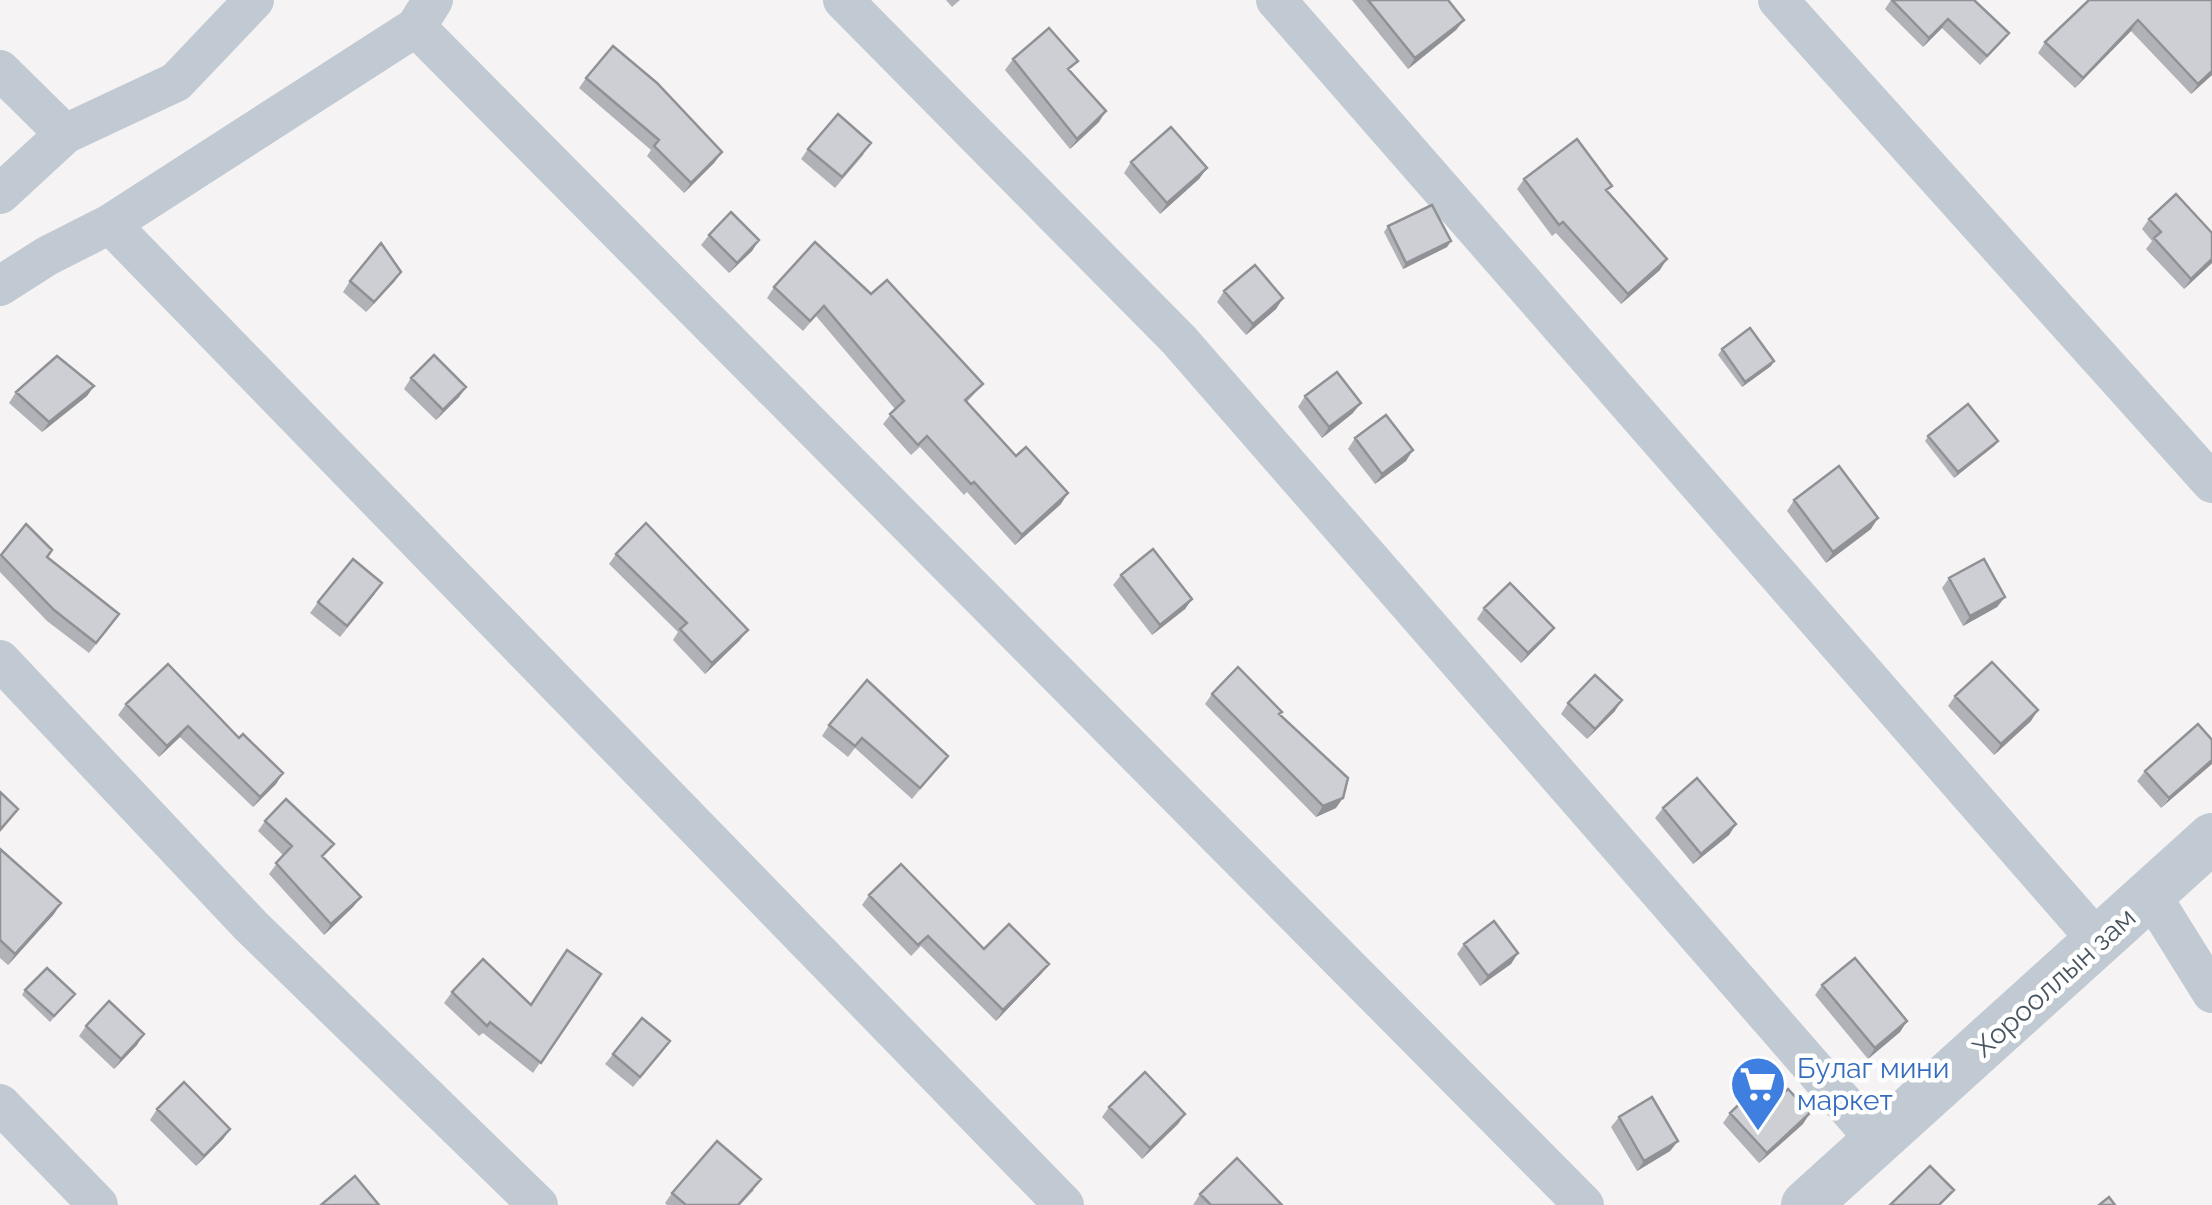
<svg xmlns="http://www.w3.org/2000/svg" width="2212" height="1205" viewBox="0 0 2212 1205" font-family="Raleway,sans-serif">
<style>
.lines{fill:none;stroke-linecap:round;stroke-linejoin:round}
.minor{stroke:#c1cad2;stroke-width:40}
.tertiary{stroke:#c1cad2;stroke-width:50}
.wall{fill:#b0b2b7}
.shaded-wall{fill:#909195}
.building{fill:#cdcfd5;stroke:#909195;stroke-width:2.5}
.labels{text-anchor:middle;stroke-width:9;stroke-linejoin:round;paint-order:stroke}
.street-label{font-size:28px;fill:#4a5661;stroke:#fff}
.shop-label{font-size:28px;fill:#366cbe;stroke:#fff;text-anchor:start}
</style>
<rect width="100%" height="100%" fill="#f5f3f3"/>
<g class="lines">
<path class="minor" d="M843,0l336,340 697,800
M1276,0l823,942
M1778,0l434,483
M416,27l1168,1178
M0,70l65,64
M0,194l65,-60 111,-52 78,-82
M110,224l954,981
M0,286l47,-30 63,-32 306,-197 17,-27
M0,660l251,266 287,279
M2151,895l61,98
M0,1104l98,101"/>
<path class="tertiary" d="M1806,1205l406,-367"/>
</g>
<path class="wall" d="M946,0h14l-8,7z
M1352,0h96l16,20 -8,10 -48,39z
M1891,0h83l28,42 -22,23 -38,-37 -19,19 -38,-38z
M2212,0v75l-21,19 -60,-63 -56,57 -37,-35 7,-11z
M1013,59l57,12 29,51 -29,27 -65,-79z
M586,78l136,74 -8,11 -30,30 -37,-37 4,-6 -72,-62z
M808,149l56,5 -29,34 -34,-29z
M1131,162l76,6 -8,11 -39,35 -36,-41z
M1524,179l83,13 53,78 -39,34 -65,-71 -4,3 -35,-47z
M2149,219l63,14v30l-28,26 -38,-40 6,-8 -10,-12z
M1388,226l63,15 -4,6 -44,22 -19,-37z
M709,235l50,5 -7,11 -23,22 -28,-28z
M401,272l-7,10 -28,30 -23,-20 7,-11z
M774,287l97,7 112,90 -16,18 94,102 -46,41 -48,-53 -3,3 -44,-48 -9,8 -28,-31 12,-15 -79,-93 -13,15 -36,-33z
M1224,291l59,7 -7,11 -30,26 -29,-33z
M1722,349l49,17 -29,21 -24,-32z
M411,378l55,9 -7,10 -23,23 -32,-31z
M94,386l-7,10 -45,36 -33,-29 7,-11z
M1305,396l48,17 -31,25 -24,-31z
M1928,436l70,5 -4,5 -40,32 -29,-37z
M1355,438l51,23 -31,23 -27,-35z
M1794,500l77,29 -45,34 -39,-52z
M26,524l22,33 64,67 -23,29 -42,-32 -47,-49v-15z
M616,554l124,86 -35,34 -32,-34 5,-8 -69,-68z
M1121,575l71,24 -7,10 -33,26 -39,-50z
M1949,578l56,19 -8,10 -34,19 -21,-38z
M375,594l-35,43 -30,-24 8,-11z
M1484,608l62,30 -25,25 -44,-44z
M1212,694l68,21 56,93 -20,9 -111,-113z
M1955,696l76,25 -37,34 -46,-49z
M1568,703l47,8 -28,28 -26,-25z
M126,704l113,34 44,35 -7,11 -23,23 -73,-70 -21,20 -41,-42z
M829,725l119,31 -36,43 -57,-51 -7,9 -26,-21z
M2212,740l-51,68 -24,-27 8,-10z
M1663,808l73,16 -7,11 -36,29 -38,-46z
M265,821l59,36 37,40 -8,10 -29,28 -55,-61 14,-19 -25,-24z
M0,849l54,65 -46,51 -8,-7z
M869,895l115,54 65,15 -8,10 -45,47 -75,-75 -10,10 -49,-51z
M1464,944l54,9 -7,11 -31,22 -23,-32z
M601,974l-68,99 -50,-40 -4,3 -35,-33 8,-11 78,12z
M1822,985l85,36 -7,11 -32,27 -53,-64z
M25,990l50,4 -25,28 -28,-27z
M86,1026l51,19 -23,24 -35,-33z
M663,1051l-30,36 -28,-23 8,-10z
M1771,1104l32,20 -44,39 -36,-40 7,-10z
M1109,1107l76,7 -7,10 -36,35 -40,-42z
M157,1109l73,20 -7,10 -27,27 -46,-46z
M1619,1117l59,24 -8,10 -33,20 -26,-44z
M754,1190l-14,15h-73l-2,-2 7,-10z
M1200,1194l82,11h-89z"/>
<path class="shaded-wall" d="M1948,19l-6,9 -19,19 6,-9z
M1464,20l-8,10 -48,39 7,-11z
M2138,20l-7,11 -56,57 8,-10z
M2212,71v4l-21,19 7,-10z
M1106,111l-7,11 -29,27 7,-10z
M722,152l-8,11 -30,30 7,-10z
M1207,168l-8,11 -39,35 7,-11z
M759,240l-7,11 -23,22 8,-10z
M1451,241l-4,6 -44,22 3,-6z
M1667,259l-7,11 -39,34 7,-10z
M2212,259v4l-28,26 7,-10z
M401,272l-7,10 -28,30 8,-10z
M1283,298l-7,11 -30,26 7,-11z
M1774,361l-3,5 -29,21 3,-5z
M94,386l-7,10 -45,36 7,-10z
M466,387l-7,10 -23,23 7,-10z
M1361,403l-8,10 -31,25 7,-11z
M1998,441l-4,5 -40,32 4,-6z
M1413,450l-7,11 -31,23 7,-10z
M1068,493l-7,11 -46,41 7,-10z
M1878,518l-7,11 -45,34 7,-11z
M2005,597l-8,10 -34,19 7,-10z
M1192,599l-7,10 -33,26 8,-10z
M1554,628l-8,10 -25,25 7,-10z
M748,630l-8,10 -35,34 7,-11z
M1622,700l-7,11 -28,28 8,-10z
M2038,710l-7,11 -37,34 7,-11z
M188,726l-8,11 -21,20 8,-11z
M2212,760v4l-51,44 8,-10z
M283,773l-7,11 -23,23 7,-10z
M1343,798l-7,10 -20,9 7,-11z
M1736,824l-7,11 -36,29 8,-10z
M361,897l-8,10 -29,28 7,-11z
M61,903l-7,11 -46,51 7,-11z
M1518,953l-7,11 -31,22 8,-10z
M1049,964l-8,10 -45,47 7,-11z
M1907,1021l-7,11 -32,27 7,-11z
M144,1034l-7,11 -23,24 7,-10z
M1810,1113l-7,11 -44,39 8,-10z
M1185,1114l-7,10 -36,35 8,-11z
M230,1129l-7,10 -27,27 8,-10z
M1678,1141l-8,10 -33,20 7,-10z"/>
<path class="building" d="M1368,0h80l16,20 -49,38z
M1892,0h82l35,33 -22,23 -39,-37 -19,19z
M2089,0h123v71l-14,13 -60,-64 -55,58 -38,-36z
M1049,28l29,33 -10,8 38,42 -29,28 -64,-80z
M613,46l44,37 65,69 -31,31 -37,-37 5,-6 -73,-62z
M838,114l33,29 -29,34 -34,-28z
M1171,127l36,41 -40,35 -36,-41z
M1577,139l35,47 -6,4 61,69 -39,35 -65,-72 -4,3 -35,-46z
M2176,194l36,39v26l-21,20 -37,-41 7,-6 -12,-13z
M1432,205l19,36 -45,22 -18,-37z
M731,212l28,28 -22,23 -28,-28z
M815,242l56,52 16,-14 96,104 -18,16 51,56 10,-9 42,46 -46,42 -48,-53 -3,2 -44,-48 -9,9 -28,-31 14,-13 -80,-95 -14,15 -36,-34z
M381,243l20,29 -27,30 -24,-21z
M1255,265l28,33 -30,26 -29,-33z
M1750,328l24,33 -29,21 -23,-33z
M434,355l32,32 -23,23 -32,-32z
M57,356l37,30 -45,36 -33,-30z
M1337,372l24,31 -32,24 -24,-31z
M1968,404l30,37 -40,31 -30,-36z
M1386,415l27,35 -31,24 -27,-36z
M1839,466l39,52 -45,34 -39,-52z
M646,523l102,107 -36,33 -32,-34 7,-6 -71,-69z
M26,524l26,26 -5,7 72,57 -23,29 -42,-33 -53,-55z
M1153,549l39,50 -32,26 -39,-50z
M353,559l29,24 -35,43 -29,-24z
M1984,559l21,38 -35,19 -21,-38z
M1510,583l44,45 -26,25 -44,-45z
M1992,662l46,48 -37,34 -46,-48z
M168,664l71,74 4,-4 40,39 -23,24 -72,-71 -21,20 -41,-42z
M1238,667l44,45 -3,2 69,64 -5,20 -20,8 -111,-112z
M1595,675l27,25 -27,29 -27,-26z
M867,680l81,76 -28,32 -58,-50 -7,8 -26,-21z
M2198,724l14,16v20l-43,38 -24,-27z
M1697,778l39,46 -35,30 -38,-46z
M0,792l18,17 -18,21z
M286,799l48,45 -12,12 39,41 -30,27 -55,-61 16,-17 -27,-25z
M0,849l61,54 -46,51 -15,-14z
M901,864l83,85 25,-25 40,40 -46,46 -75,-74 -10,9 -49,-50z
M1494,921l24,32 -30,23 -24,-32z
M567,950l34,24 -60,89 -51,-41 -3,4 -35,-34 31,-33 48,46z
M1855,958l52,63 -32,27 -53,-63z
M47,968l28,26 -21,22 -29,-26z
M109,1001l35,33 -23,25 -35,-33z
M642,1018l28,23 -30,36 -27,-23z
M1145,1072l40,42 -35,34 -41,-41z
M184,1082l46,47 -26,27 -47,-47z
M1756,1088l15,16 17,-15 22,24 -43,40 -37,-40z
M1652,1097l26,44 -34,20 -25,-44z
M717,1141l44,38 -23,26h-52l-14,-12z
M1237,1158l45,47h-71l-11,-11z
M1930,1166l24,24 -15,15h-49z
M355,1176l24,29h-58z
M2109,1197l6,8h-16z"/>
<defs>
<g id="supermarket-pin" transform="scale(2.875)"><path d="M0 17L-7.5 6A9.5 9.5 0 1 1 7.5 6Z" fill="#3f7fe0" stroke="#fff"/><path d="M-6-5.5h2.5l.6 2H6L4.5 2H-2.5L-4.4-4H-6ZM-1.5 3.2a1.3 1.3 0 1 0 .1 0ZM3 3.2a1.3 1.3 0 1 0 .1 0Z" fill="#fff"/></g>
</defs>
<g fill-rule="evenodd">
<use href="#supermarket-pin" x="1758" y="1084"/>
</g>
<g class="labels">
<g class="street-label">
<text transform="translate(2054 982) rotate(-42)" y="10">Хорооллын зам</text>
</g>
<g class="shop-label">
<text x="1797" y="1078">Булаг мини<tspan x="1797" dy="32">маркет</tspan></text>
</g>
</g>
</svg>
